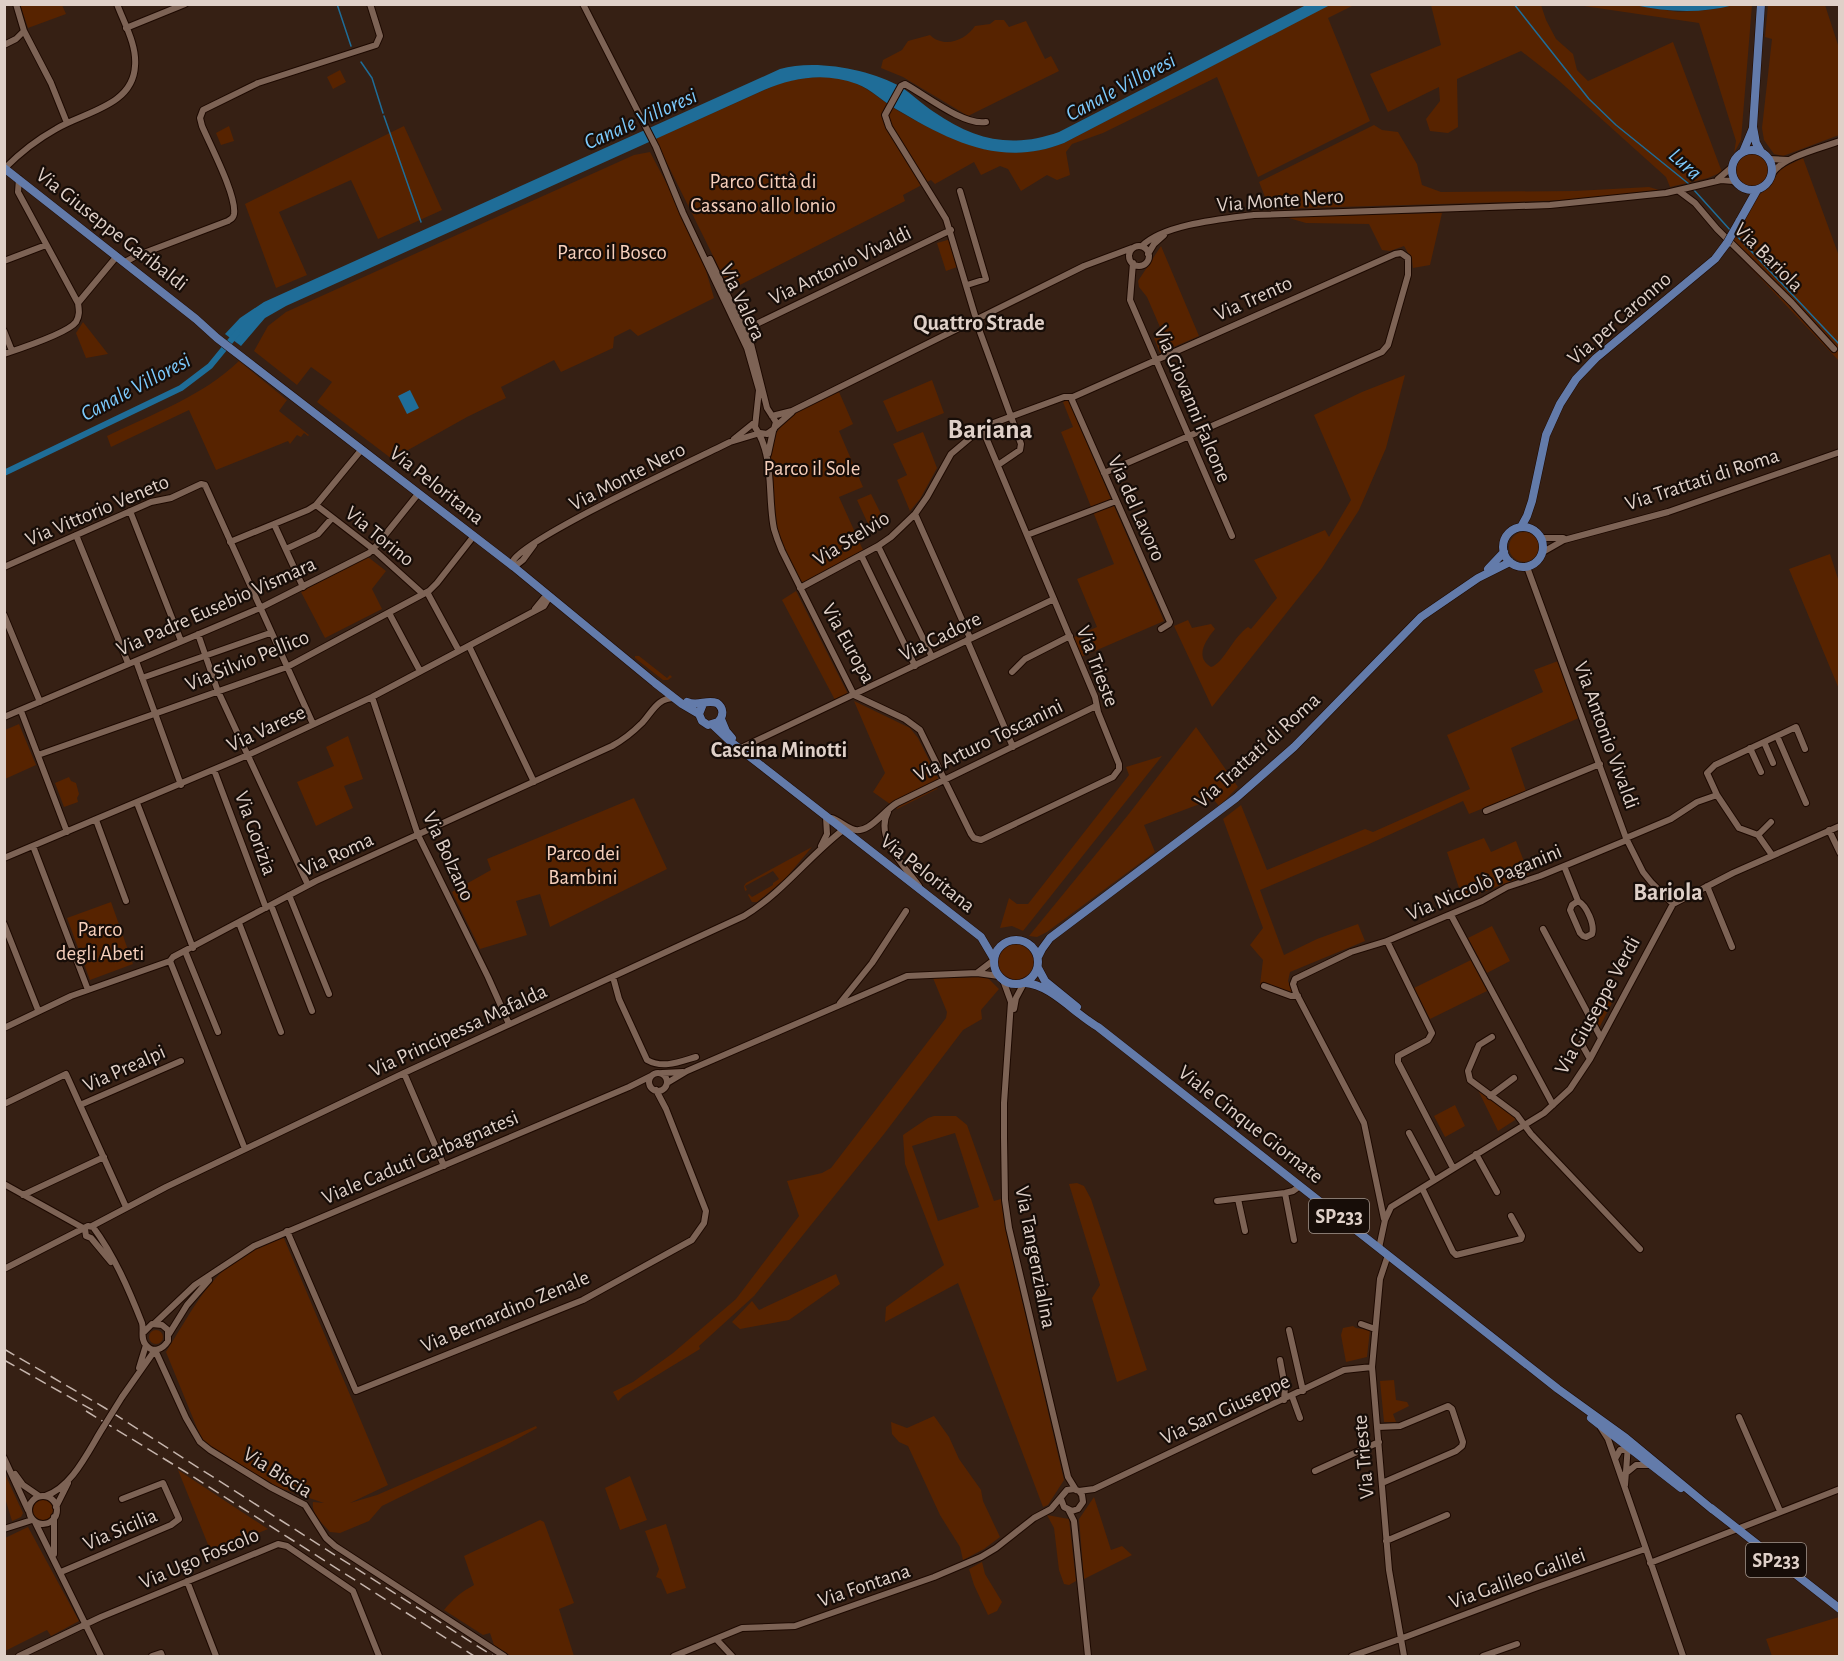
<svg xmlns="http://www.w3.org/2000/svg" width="1844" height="1661" viewBox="0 0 1844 1661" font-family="'Alegreya Sans',sans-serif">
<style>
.green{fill:#572300;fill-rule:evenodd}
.water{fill:#1f6d98}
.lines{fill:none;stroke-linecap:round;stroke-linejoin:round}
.stream{stroke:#1f6d98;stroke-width:1.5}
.canal{stroke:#1f6d98;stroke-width:6}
.minor-casing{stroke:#1d0901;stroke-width:8}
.major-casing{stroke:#1d0901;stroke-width:9}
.minor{stroke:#7d6355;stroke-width:6}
.major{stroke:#637baa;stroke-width:8}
.rail{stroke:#c5b4ac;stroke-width:1.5;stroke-dasharray:12 6;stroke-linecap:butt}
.minor-bridge-casing{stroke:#1d0901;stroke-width:8;stroke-linecap:butt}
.major-bridge-casing{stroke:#1d0901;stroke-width:9;stroke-linecap:butt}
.minor-bridge{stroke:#7d6355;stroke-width:6}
.major-bridge{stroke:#637baa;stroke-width:8}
.labels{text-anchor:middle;stroke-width:4.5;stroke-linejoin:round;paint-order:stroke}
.shield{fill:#170d08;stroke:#a3968e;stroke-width:1.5}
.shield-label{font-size:20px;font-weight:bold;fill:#dfd0c8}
.park-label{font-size:21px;fill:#f6cfbb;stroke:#170d08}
.street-label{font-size:21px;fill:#dfd0c8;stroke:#170d08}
.water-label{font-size:22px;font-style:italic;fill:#7dcafc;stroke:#170d08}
.neighbourhood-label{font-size:22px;font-weight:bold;fill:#dfd0c8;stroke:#170d08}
.quarter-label{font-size:24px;font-weight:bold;fill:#dfd0c8;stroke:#170d08}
.district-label{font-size:27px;font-weight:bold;fill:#dfd0c8;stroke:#170d08}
</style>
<rect width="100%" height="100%" fill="#362014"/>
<path class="green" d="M1330,4l24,1 -26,13 42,103 -112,56 -41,-100 -114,56 -31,11 -6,8 4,23 -13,5 -10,-5 -26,16 -13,-22 -8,-3 -19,9 -7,-13 -39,22 -4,-4 -28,15 2,6 -175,89 -75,-151 123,-55c25,-8 57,-11 81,1 14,7 26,18 39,26 54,30 104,56 166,32z
M20,5h42l4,9 -38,14z
M1431,5h110l5,15 10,19 17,15 4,16 11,11 85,-39 49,130 -14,6 -38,9 -4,-10 -109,-98 -36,-28 -64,28 1,48 -10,6 -18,-2 -4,-12 14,-18 -1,-14 -51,25 -18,-38 71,-29z
M1577,5h57l44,7 30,-2 26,-5h18l-11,135 -7,13 2,-12 -37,-118z
M1768,5h57l14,43v87l-56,21 -9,-2 -10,-14 -2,-12 10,-89 -7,-2z
M995,20h9l5,7 17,-6 19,38 6,-3 8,15 -91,45 -65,-39 -22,-9 2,-8 19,-10 6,-9 22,-6c14,14 36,5 45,-9l15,-2z
M340,70l6,12 -13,7 -6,-12z
M1374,125l8,5 16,2 19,32 5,21 19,7 134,-1 74,-4 10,3 -86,10 -303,9 -11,-27z
M229,126l5,15 -13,4 -5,-12z
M404,126l38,84 -64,29 -27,-59 -72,32 28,63 -31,13 -31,-84z
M650,152l48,91 16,55 -76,38 -8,-7 -16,8 -1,11 -52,24 -7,-12 -53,27 5,11 -39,19 -75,42 -75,-57 15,-20 -21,-15 -14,18 -43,-34 14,-25 18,-14 348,-157z
M1736 170a16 16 0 1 1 32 0a16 16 0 1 1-32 0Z
M1803,158l36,98v105l-109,-115 26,-49 14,-10 10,-18z
M1442,213l-12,52 -17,3 -1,-8 -8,-14 -14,5 -8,-1 -13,-26 -63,-1 -24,-7z
M951,239l9,27 -14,5 -9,-28z
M1161,246l38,90 -39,17 -6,-15 9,-4 -16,-37 -8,-10 -1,-6z
M83,322l25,32 -22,4 -10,-25z
M239,361l48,39 -8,11 30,24 -1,1 -4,-3 -3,4 -4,-2 -7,9 -2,-3 -72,29 -27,-60 -78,37 -4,-11c45,-22 96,-40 132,-75z
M1405,375l-19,73 -27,62 -37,58 -110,139 -38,-81 14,-6 4,8 19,-4 4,5c-9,11 -21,28 -4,38 12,-3 22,-30 37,-40l3,2 26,-31 -23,-38 71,-30 4,7 22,-37 -37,-85 48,-23z
M932,380l12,33 -47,19 -14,-31z
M839,392l14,32 -14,7 24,56 -24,10 24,53 -62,34 -27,-54 -3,-76 5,-21 10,-13 12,-9z
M1068,400l96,221 -83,36 -9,-19 25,-11 -20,-48 37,-15 -53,-132 12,-5 -10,-25z
M923,432l14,36 -17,31 -10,12 -13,-31 10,-5 -14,-31z
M871,494l14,28 -15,6 -13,-28z
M1509 547a15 15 0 1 1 30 0a15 15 0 1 1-30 0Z
M1830,554l9,28v107l-50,-120z
M368,557l18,14 -14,18 10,20 -57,29 -24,-46z
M796,591l52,103 -13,6 -53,-100z
M635,656h4l28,22 3,-3 2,2 -4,3h-5l-28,-22z
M1558,661l23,56 -70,31 15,43 -57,23 -6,-13 -96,44 -107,45 24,65 33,-16 41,-15 7,17 -75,31 -2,9 4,10 -2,4 -30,-10 3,-25 -13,-15 13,-17 -40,-109 18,-14 26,65 98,-41 8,3 97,-43 -23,-54 96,-43 -9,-22z
M854,701l56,27 8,10 22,44 -3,7 -40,20 -24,-17 12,-19z
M19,724l17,41 -31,14v-49z
M1196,727l42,60 -19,19 -6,-7 -69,26 11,27 -108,80 -10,5 -8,-1 99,-121z
M348,736l15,43 -19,7 9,22 -37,18 -19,-44 37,-16 -8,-19z
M1162,756l-139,175 -11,-5 -12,2 9,-30 8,6h11l101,-129 -3,-8z
M69,777l2,4 5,2 3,11 -2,4 1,4 -14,5 -9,-24z
M634,798l33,71 -117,58 -10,-33 -24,7 11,34 -47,14 -28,-57 39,-22 -4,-11z
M1484,838l7,14 25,-11 13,33 -66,26 -16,-48z
M812,847l-27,32 -28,23h-5l-4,-7 1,-1 3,3 21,-12v-2l6,-4 -6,-8 -28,15 2,4 -2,1 -1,-5 2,-3z
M111,902l22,62 -43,16 -23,-62z
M1492,926l18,35 -23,12 -19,-35z
M996 962a20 20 0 1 1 40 0a20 20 0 1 1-40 0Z
M1471,960l16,31 -57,28 -16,-31z
M982,977l6,1 11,11 -18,21 1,9 -19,11 -79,104 -130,162 -55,50 1,3 -77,47 -5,5 -5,-9 20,-10 40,-29 63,-54 63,-83 -12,-35 35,-8 9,-5 115,-150 1,-6 -14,-34z
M1603,998l10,3 -14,27 -10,-17 7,-3 2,-6z
M1478,1090l38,27 -1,3 -17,11z
M1455,1105l10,21 -20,11 -11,-21z
M934,1116h22l11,9 27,76 7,-2 4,29 59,252 -16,25 -5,2 -85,-224 -73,39 1,-15 58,-42 -39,-101 -2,-29 25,-17zM955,1133l24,74 -41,14 -26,-75z
M1077,1183l7,3 7,13 56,171 -30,12 -25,-84 8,-13 -31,-101z
M283,1236l105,249 -38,18 27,-8 159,-69 1,2 -31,17 -124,61 -13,15 -29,12 -10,-1c-8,-9 -19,-18 -17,-30l11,1 -47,-16 -66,-40 -9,-8 -5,-11 -31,-76c18,-28 35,-62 60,-84 16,-14 38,-23 57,-32z
M836,1274l4,10 -51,36 -49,9 -8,-7 20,-21 7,9z
M1353,1326l3,2 14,2 -3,27 -21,5 -5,-27 2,-7z
M149 1337a7 7 0 1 1 14 0a7 7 0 1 1-14 0Z
M1394,1380l2,20 11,2 2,4 -16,8 3,8h-12l-4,-41z
M934,1416l15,21 10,22 22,31 2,11 17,36 -16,12 -21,11 -3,-13 -20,-32 -32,-69 -9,-4 -7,-8 -1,-12 16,6z
M178,1470l90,59 -57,23z
M5,1474l18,39 -2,4 -9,4 -7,-23z
M630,1476l17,44 -27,10 -15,-42z
M1094,1497l17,53 11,-4 10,9 -48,24 -5,-60z
M31 1510a11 11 0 1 1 22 0a11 11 0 1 1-22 0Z
M1047,1515l22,4 7,62 -7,4 -5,-1 -5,-14 -5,-42z
M540,1520l4,2 30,81 -15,6 15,47h-63l-17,-11 -4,-12 -7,2 -39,-25c9,-11 17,-18 30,-25l-10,-29z
M666,1524l20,64 -19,6 -6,-15 -5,-2 3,-8 -14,-38z
M28,1527l51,94 -28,15 -4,-6 -42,21v-113z
M982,1562l3,12 17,28 -5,9 -9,4 -14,-30 -5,-16z
M1839,1617v39h-67l-6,-17z"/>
<path class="water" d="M1306,5h24l-266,138c-63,25 -114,-2 -168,-34 -13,-7 -25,-20 -39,-25 -31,-12 -63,-7 -93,6l-478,216 -21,12 -24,28 -16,-12 15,-16 24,-16 516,-233c35,-10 89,0 121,18 11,7 21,17 33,25 41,28 77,37 125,20z
M1634,5h100c-35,9 -66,7 -100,0z
M410,390l9,18 -12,6 -9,-18z"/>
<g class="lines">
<path class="stream" d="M337,4l14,42
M1514,4l75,95 27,26 73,59
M361,62l11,16 11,35
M384,116l37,106
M1694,190l37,41
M1735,234l105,111"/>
<path class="canal" d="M4,473l177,-85 29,-22 27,-33"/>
<g class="minor-casing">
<path id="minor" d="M583,4l73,143 27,66 64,135 12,42 -4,37c20,30 12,68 19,102 2,7 5,15 8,22l72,144 51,24 15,11 51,104 3,4 7,2 132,-63 6,-8v-5l-21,-52 -3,-15 -113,-269
M126,28l59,-24
M24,31l27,52 16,40
M4,45l12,-6 8,-8 -8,-27
M986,122c-22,4 -61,-27 -81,-38l-4,2 -16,29 4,12 10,16 47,76 34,113 41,112 -1,6 -22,15
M1769,159l19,1
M5,168c15,-15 33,-29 51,-39 28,-17 77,-23 79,-63 2,-21 -11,-43 -18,-62
M1772,174c10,-17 49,-26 68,-33
M1718,179l14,-12
M960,191l26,88 -19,6
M1679,191l16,12 22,26 75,74 42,46
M1142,246c22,-22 81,-27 112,-31l296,-10 116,-12 55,-13 12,1 5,4
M1129 256a10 10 0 1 1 20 0a10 10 0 1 1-20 0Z
M1148,254l6,-10 10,-9
M4,261l42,-16
M125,262l11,-6 92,-35c4,-3 5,-2 6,-7 3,-18 -24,-69 -32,-88l-2,-8 3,-8 55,-27 118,-38 4,-9 -10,-32
M1133,263l-3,37 102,236
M78,303l39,-47
M744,330l207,-100
M4,331l8,20
M4,354c15,-5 64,-21 72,-32 4,-7 3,-12 2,-19l-60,-111 1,-13
M1073,397l-1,3 98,222 -1,2 -8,5
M772,416l20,-5 292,-145 48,-18
M775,427l17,-15
M734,439l21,-17
M768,454l5,-23
M316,505l57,44 50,45
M130,511l51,130
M915,514l55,124
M274,524l29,63
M76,535l52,128
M1027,535l89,-34
M1541,538h22
M230,542l78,-32 8,-5 46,-56
M878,546l54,111
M286,549l32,-15 14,-16
M1543,552l21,-12 104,-28 172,-60
M861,555l54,111
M4,567l147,-65 20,-4 30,-14 4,1 108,239
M514,567l-1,-6c12,-23 183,-102 217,-119l30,-9 7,1 7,-5 2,-7 -9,-14 -16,-64 -41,-85
M514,567l9,-7 11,-15
M1527,567l99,271 17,34 8,10 22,22
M800,588l78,-42 13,-9 24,-23 12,-17 24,-43 32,-27 81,-30h9l322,-143 6,-1 7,5v17l-20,70 -6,7 -278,121
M427,592l32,59
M535,609l9,-11 6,-2
M389,613l31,58
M4,615l36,87
M198,634l19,55 91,196
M967,640l46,107
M469,646l65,136
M136,661l45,124
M1012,672l13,-13 45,-23
M142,678l128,-45
M372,697l46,138 70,142 21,47
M21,711l46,121
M4,717l256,-109 109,-55 8,-8 41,-51
M1777,736l29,67
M1764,742l9,21
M743,747l311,-148
M1750,748l11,24
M38,755l249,-88 142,-76 8,-8 36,-46
M214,770l52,138
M137,803l56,145
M1486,811l114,-47
M888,812c-14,25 17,55 31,74
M831,818c8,2 13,8 21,11 16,7 32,-19 45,-26l199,-97
M96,820l30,81
M1829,830l11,23
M1758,835l13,-13
M1626,838l45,-19 26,-17 20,-7
M33,846l55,144
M821,846l6,-12 -1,-17
M1772,855l-14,-20 -19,-7 -22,-33 -10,-22 8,-8 81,-38 9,22
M4,858l244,-103 124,-58 172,-91 6,-10
M1564,866l14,35c9,5 17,24 14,33l-6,3 -3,-1 -3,-3 -10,-23 2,-5 6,-4
M1707,886l25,61
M289,895l40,99
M271,905l41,106
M1451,915l102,190
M239,923l42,109
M4,924l34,86
M1543,929l58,109
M1387,941l45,92 -4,7 -30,16v6l55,106
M185,951l33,81
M170,961l75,188
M977,973l17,-13
M613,977l6,22 28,61c16,9 32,2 49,-3
M1003,980l8,22 -7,101v35l1,62 4,28 59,249 8,13
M1264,986l27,10h7
M840,1003l32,-40 34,-52
M1014,1009l2,-11 8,-15
M4,1028l67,-32 99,-35 3,-4 143,-76 296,-135c11,-6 21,-14 30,-23 11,-12 15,-25 33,-25
M1492,1037l-13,8 -11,26 2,9 47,35 14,19 109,115
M1581,1043l9,16
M649 1082a9 9 0 1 1 18 0a9 9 0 1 1-18 0Z
M404,1073l40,93
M662,1073l21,-1
M667,1083l20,-12 220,-95 70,-3 22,3
M1490,1096l24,-18
M4,1104l62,-30 60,133
M80,1105l101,-44
M1409,1133l25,47
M1476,1154l21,38
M4,1184l81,45
M1422,1188l31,64 3,3 65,-16 1,-3 -11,-20
M1285,1193l9,47
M23,1195l81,-38
M1238,1199l7,32
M1217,1201l68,-8 8,-2 7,-5
M1384,1219l-20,-96 -68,-130 -3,-9 2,-5 56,-27 36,-11 95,-40 25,-14 33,-11 87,-36
M92,1226l74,-39 238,-114 340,-157c38,-23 64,-59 99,-86
M85,1229l1,7 5,2 20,24
M287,1231l69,160 227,-91 109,-60 12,-17 2,-12 -40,-102 -10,-19
M1379,1248l6,-28 6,-13 153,-94 26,-24 20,-30 83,-155 60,-31 107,-47
M1388,1255l-8,24 -8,88 17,203 15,86
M4,1269l84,-43 5,1c21,28 36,63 49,96 2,7 -2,16 4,22 7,9 17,4 22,-4v-11l-6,-5 -10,-1 -8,8
M154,1324l41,-39 59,-39 375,-159 22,-11
M1361,1324l14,5
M1289,1330l14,61
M169,1334l18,-29 22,-25
M155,1350l31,68 14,24 10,8 60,37 35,18 21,33 9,8 169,110
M1280,1360l5,27 -1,13
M139,1368l7,-23
M1292,1396l8,22
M122,1397l33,-47
M1739,1417l41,94
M1378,1427l22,-1 48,-20 4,3 11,33 -1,4 -6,5 -74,32
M1601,1428l7,11 75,217
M4,1458l24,52
M1615,1459l5,-9 12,-3
M1315,1471l64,-29
M15,1474l8,11 16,11
M1625,1474l11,-9h14
M1625,1485l3,-40
M1079,1491l15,-2 250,-119 28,-3
M29 1510a14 14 0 1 1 28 0a14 14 0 1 1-28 0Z
M45,1496c28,-9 44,-47 59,-70
M56,1507l12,-24
M1069,1511l5,10 14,135
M35,1522l66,134
M4,1529l28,-9
M1386,1541l61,-26
M54,1554v-37
M1650,1563l190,-74
M61,1572l110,-47 8,-6 -16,-36 -41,16
M187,1581l29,75
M1400,1639l135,-51 110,-39
M717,1640l15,16
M19,1656l82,-39 177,-73 9,2 66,45 26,65
M152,1656l9,-3 1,3
M674,1656l68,-28 53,-2 139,-49 47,-20 15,-9 38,-30 17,-9 16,-19 7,-1 5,2 3,4 1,7 -5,7 -6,2 -8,-4 -3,-8
M1352,1656l48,-17
M1483,1656l34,-12"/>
</g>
<g class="major-casing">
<path id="major" d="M1761,4l-8,123 3,16 5,9
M1732 170a20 20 0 1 1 40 0a20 20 0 1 1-40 0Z
M1743,152l10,-24
M4,168l192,151 21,19 297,229 141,116 27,21 17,10
M1739,222l18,-32
M1521,527l6,-11 5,-15 14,-66 14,-31 16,-25 20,-21 119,-99 12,-16
M1503 547a20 20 0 1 1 40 0a20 20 0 1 1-40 0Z
M1488,569l16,-17
M687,702c11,5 19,-3 30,1 7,5 7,13 1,19l-10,3 -6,-4 -3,-7 4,-10
M721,719l5,12 6,7
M713,725l18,17 250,195 13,22
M994 962a22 22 0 1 1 44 0a22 22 0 1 1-44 0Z
M1038,957l4,-8 8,-11 186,-140 58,-51 127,-130 57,-39 32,-16
M1038,968l7,13 32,26
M1025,983c25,1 50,31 73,44l460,362 68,49 87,72
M1591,1418l90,70
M1711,1508l129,101"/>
</g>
<use href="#minor" class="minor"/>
<use href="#major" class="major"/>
<path class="rail" d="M4,1349l101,59 388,248
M4,1360l92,52
M86,1411l98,60 290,185"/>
<g class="minor-bridge-casing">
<path id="minor-bridge" d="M104,1426l18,-29"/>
</g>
<g class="major-bridge-casing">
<path id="major-bridge" d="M1727,243l12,-21"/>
</g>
<use href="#minor-bridge" class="minor-bridge"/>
<use href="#major-bridge" class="major-bridge"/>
</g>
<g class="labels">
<g class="shield">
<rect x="1309" y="1199" width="60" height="34" rx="4.5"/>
<rect x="1746" y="1543" width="60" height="34" rx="4.5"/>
</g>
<g class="shield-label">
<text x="1339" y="1223">SP233</text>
<text x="1776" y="1567">SP233</text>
</g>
<g class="park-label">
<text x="763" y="188">Parco Città di<tspan x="763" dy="24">Cassano allo Ionio</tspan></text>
<text x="612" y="259">Parco il Bosco</text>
<text x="812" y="475">Parco il Sole</text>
<text x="583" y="860">Parco dei<tspan x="583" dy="24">Bambini</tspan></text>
<text x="100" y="936">Parco<tspan x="100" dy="24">degli Abeti</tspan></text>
</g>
<g class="street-label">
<text transform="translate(1280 200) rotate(-4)" y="7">Via Monte Nero</text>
<text transform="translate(112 229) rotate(38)" y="7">Via Giuseppe Garibaldi</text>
<text transform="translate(1769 257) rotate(45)" y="7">Via Bariola</text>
<text transform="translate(840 265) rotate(-26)" y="7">Via Antonio Vivaldi</text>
<text transform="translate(1253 298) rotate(-24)" y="7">Via Trento</text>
<text transform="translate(743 302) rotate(65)" y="7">Via Valera</text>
<text transform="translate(1619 318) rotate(-41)" y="7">Via per Caronno</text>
<text transform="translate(1193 404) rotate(67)" y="7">Via Giovanni Falcone</text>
<text transform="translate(627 476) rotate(-27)" y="7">Via Monte Nero</text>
<text transform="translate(1702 479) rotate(-18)" y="7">Via Trattati di Roma</text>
<text transform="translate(437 485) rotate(38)" y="7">Via Peloritana</text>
<text transform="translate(1137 508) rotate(66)" y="7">Via del Lavoro</text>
<text transform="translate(97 510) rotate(-23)" y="7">Via Vittorio Veneto</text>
<text transform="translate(380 536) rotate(39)" y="7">Via Torino</text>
<text transform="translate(851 538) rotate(-32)" y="7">Via Stelvio</text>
<text transform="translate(216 606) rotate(-24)" y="7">Via Padre Eusebio Vismara</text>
<text transform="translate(940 636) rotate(-26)" y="7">Via Cadore</text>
<text transform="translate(849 643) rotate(61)" y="7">Via Europa</text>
<text transform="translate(247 660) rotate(-22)" y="7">Via Silvio Pellico</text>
<text transform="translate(1098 666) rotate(69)" y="7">Via Trieste</text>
<text transform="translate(266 728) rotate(-25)" y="7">Via Varese</text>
<text transform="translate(1607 735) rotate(70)" y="7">Via Antonio Vivaldi</text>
<text transform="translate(988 740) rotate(-26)" y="7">Via Arturo Toscanini</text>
<text transform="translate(1257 750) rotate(-42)" y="7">Via Trattati di Roma</text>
<text transform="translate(256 833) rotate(70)" y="7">Via Gorizia</text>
<text transform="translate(337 854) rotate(-25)" y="7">Via Roma</text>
<text transform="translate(449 856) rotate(65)" y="7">Via Bolzano</text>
<text transform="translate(928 873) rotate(38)" y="7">Via Peloritana</text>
<text transform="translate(1484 882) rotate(-23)" y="7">Via Niccolò Paganini</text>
<text transform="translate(1597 1005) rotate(-61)" y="7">Via Giuseppe Verdi</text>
<text transform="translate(458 1030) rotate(-25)" y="7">Via Principessa Mafalda</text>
<text transform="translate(124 1068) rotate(-24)" y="7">Via Prealpi</text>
<text transform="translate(1251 1124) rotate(38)" y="7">Viale Cinque Giornate</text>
<text transform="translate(420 1157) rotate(-23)" y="7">Viale Caduti Garbagnatesi</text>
<text transform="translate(1036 1257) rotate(79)" y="7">Via Tangenzialina</text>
<text transform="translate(505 1311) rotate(-23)" y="7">Via Bernardino Zenale</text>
<text transform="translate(1225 1409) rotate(-25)" y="7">Via San Giuseppe</text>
<text transform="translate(1363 1457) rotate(-95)" y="7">Via Trieste</text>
<text transform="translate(278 1472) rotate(32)" y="7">Via Biscia</text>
<text transform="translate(120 1529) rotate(-23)" y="7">Via Sicilia</text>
<text transform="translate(199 1558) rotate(-23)" y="7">Via Ugo Foscolo</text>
<text transform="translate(1517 1578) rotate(-20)" y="7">Via Galileo Galilei</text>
<text transform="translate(864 1585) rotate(-19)" y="7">Via Fontana</text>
</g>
<g class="water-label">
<text transform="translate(1120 86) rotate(-28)" y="8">Canale Villoresi</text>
<text transform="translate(640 118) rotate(-24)" y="8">Canale Villoresi</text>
<text transform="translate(1686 163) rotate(42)" y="8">Lura</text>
<text transform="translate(135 386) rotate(-28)" y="8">Canale Villoresi</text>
</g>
<g class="neighbourhood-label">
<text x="979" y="330">Quattro Strade</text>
<text x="779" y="757">Cascina Minotti</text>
</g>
<g class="quarter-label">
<text x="1668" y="900">Bariola</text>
</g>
<g class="district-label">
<text x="990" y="438">Bariana</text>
</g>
</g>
<rect width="1844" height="1661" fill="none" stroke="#dfd0c8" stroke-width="12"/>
</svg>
